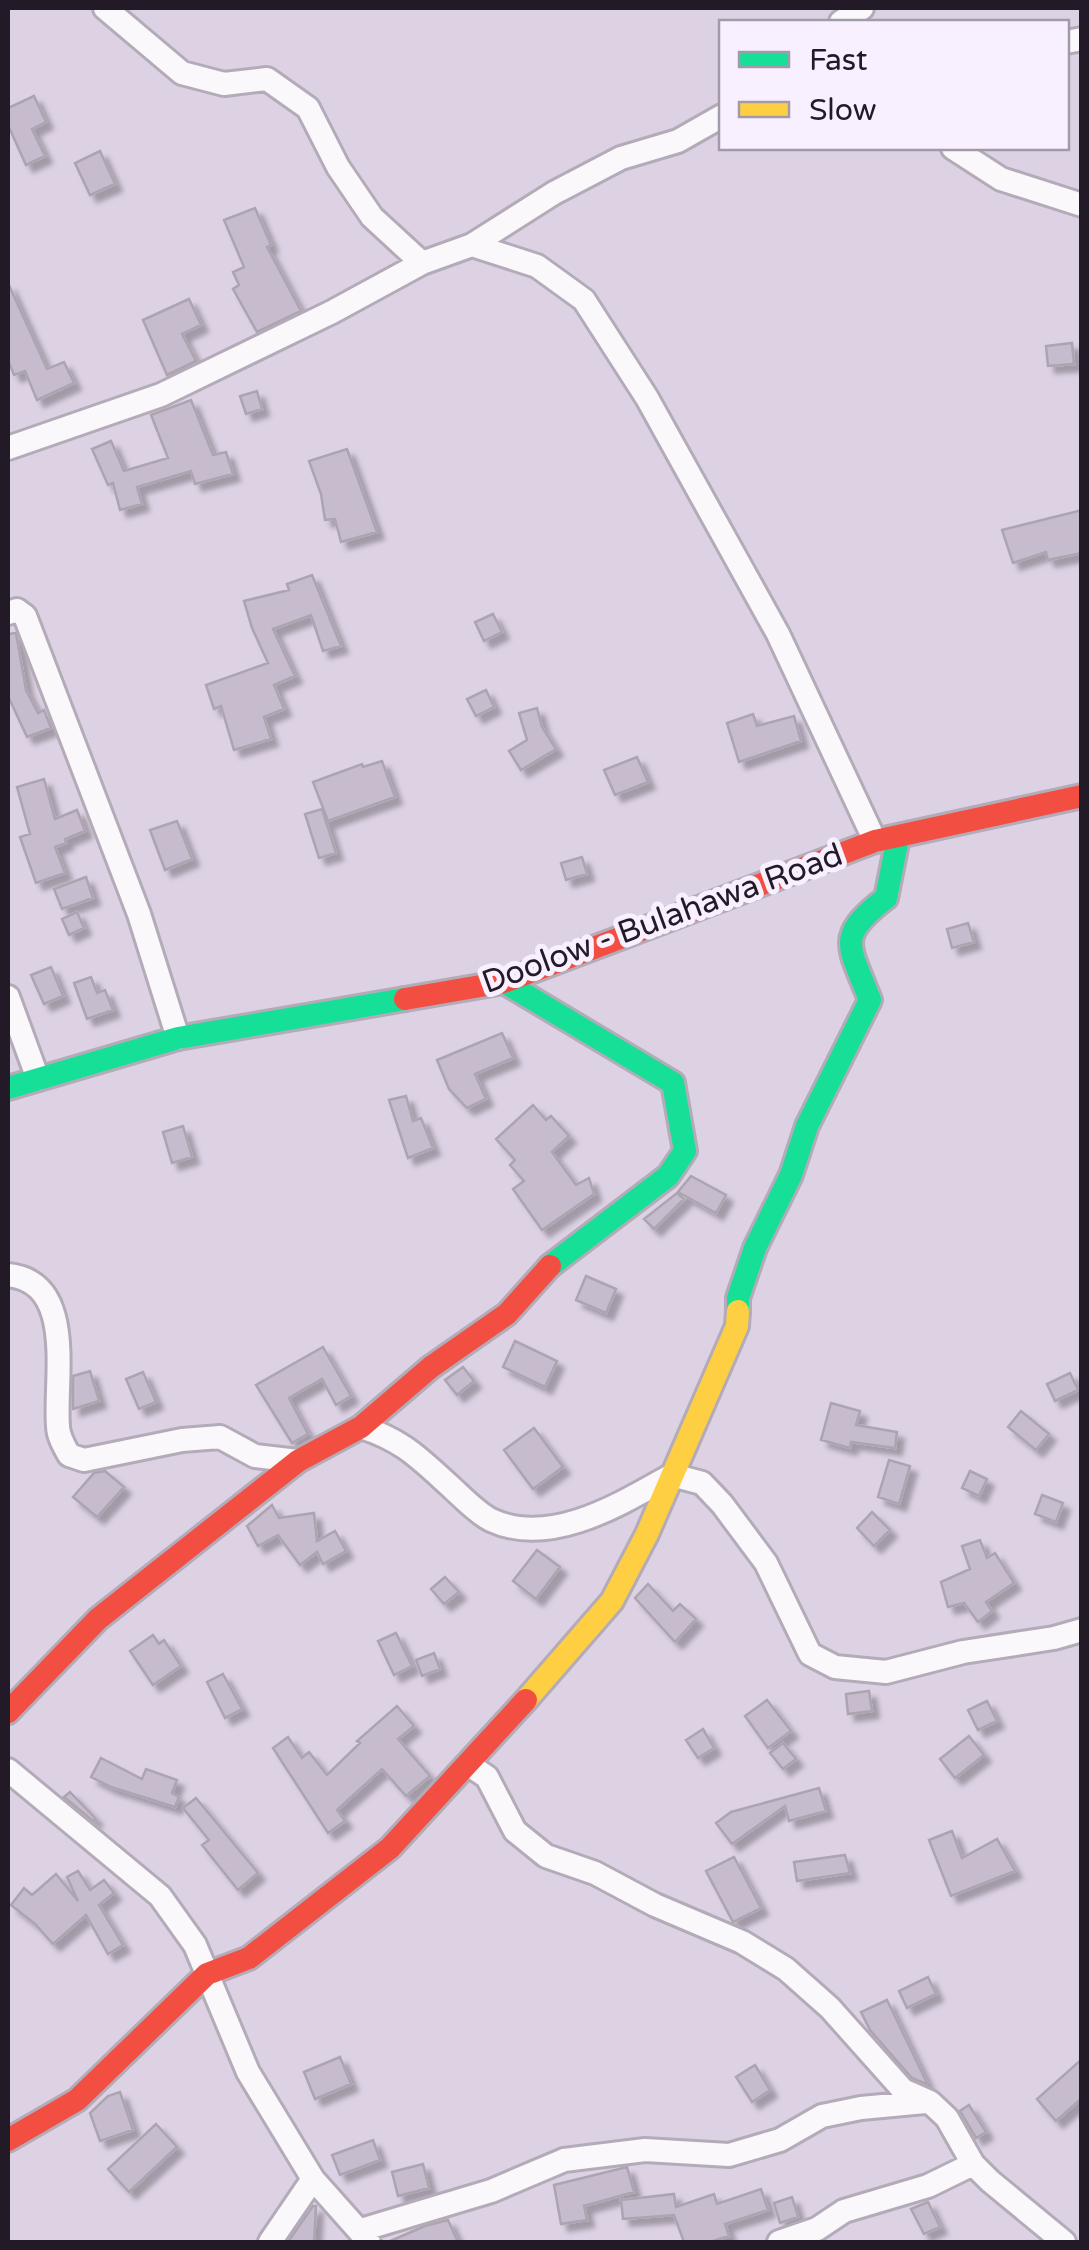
<svg xmlns="http://www.w3.org/2000/svg" width="1089" height="2250" viewBox="0 0 1089 2250" font-family="'Varela Round',sans-serif">
<style>
.building{fill:#c6bccd;stroke:#ada4b2;stroke-width:2.5;filter:url(#shadow)}
.lines{fill:none;stroke-linecap:round;stroke-linejoin:round}
.street-casing{stroke:#b4abb9;stroke-width:28}
.fast-casing{stroke:#b4abb9;stroke-width:28}
.slow-casing{stroke:#b4abb9;stroke-width:28}
.jam-casing{stroke:#b4abb9;stroke-width:28}
.street{stroke:#faf8fb;stroke-width:22}
.fast{stroke:#16e098;stroke-width:22}
.slow{stroke:#ffcf43;stroke-width:22}
.jam{stroke:#f24e42;stroke-width:22}
.labels{text-anchor:middle;stroke-width:10;stroke-linejoin:round;paint-order:stroke}
.street-label{font-size:32px;fill:#221a26;stroke:#f8f0fe}
</style>
<defs>
<filter id="shadow"><feDropShadow dx="7" dy="7" stdDeviation="2.5" flood-color="#0004"/></filter>
</defs>
<rect width="100%" height="100%" fill="#ddd2e4"/>
<path class="building" d="M34,96l12,26 -14,7 13,27 -19,9 -18,-40v-17z
M100,151l15,33 -25,11 -15,-32z
M255,208l16,37 -4,2 34,64 -44,21 -24,-43 6,-4 -6,-13 11,-5 -20,-47z
M8,283l39,86 17,-7 10,21 -37,17 -12,-29 -11,4 -6,-15z
M189,299l12,26 -19,9 14,27 -29,14 -24,-55z
M1072,343l2,21 -26,2 -2,-20z
M257,391l5,18 -16,5 -6,-18z
M191,400l22,55 13,-3 7,22 -38,10 -4,-13 -54,16 5,17 -22,6 -7,-27 -5,2 -16,-36 19,-8 13,30 44,-13 -17,-43z
M347,449l30,83 -36,10 -6,-23 -10,1 -4,-26 -12,-33z
M1082,510v43l-34,7 -2,-8 -33,11 -11,-33z
M312,575l29,71 -18,5 -12,-36 -38,14 22,47 -21,9 10,24 -20,8 7,22 -37,11 -13,-44 -7,3 -8,-24 62,-22 -16,-35 -8,-27 45,-11 -2,-6z
M493,614l9,18 -18,9 -9,-19z
M16,633l10,57 12,23 6,-3 7,18 -24,9 -19,-41v-62z
M486,690l8,17 -18,9 -9,-17z
M537,708l5,19 14,22 -35,21 -12,-19 18,-11 -8,-27z
M753,714l4,12 37,-10 7,25 -62,21 -12,-39z
M637,757l11,25 -33,13 -11,-25z
M382,761l13,36 -67,24 -15,-39 49,-18 1,3z
M44,779l11,40 22,-9 8,21 -20,8 1,4 -11,4 10,26 -29,10 -16,-46 10,-3 -13,-47z
M322,809l14,44 -17,5 -14,-44z
M177,821l15,38 -27,11 -15,-40z
M582,857l5,17 -21,6 -5,-17z
M86,877l7,21 -31,11 -8,-20z
M77,912l7,16 -15,7 -7,-16z
M968,923l6,19 -22,6 -5,-19z
M51,967l12,29 -19,8 -13,-29z
M91,977l6,16 8,-3 8,20 -26,9 -13,-36z
M502,1033l11,25 -38,16 11,25 -19,9 -18,-19 -12,-29z
M406,1096l7,25 8,-3 12,30 -25,10 -19,-58z
M533,1105l13,15 5,-4 18,20 -17,16 24,33 13,-7 5,16 -52,36 -29,-41 11,-8 -14,-16 5,-5 -19,-21z
M183,1126l9,31 -20,6 -9,-31z
M691,1176l35,19 -10,18 -38,-21z
M677,1193l7,6 -30,30 -10,-10z
M586,1276l30,13 -10,24 -30,-13z
M515,1341l42,20 -12,26 -42,-20z
M323,1347l28,49 -15,9 -14,-26 -33,19 19,36 -16,9 -36,-58z
M463,1367l11,14 -17,14 -12,-15z
M90,1371l9,30 -26,8v-33z
M143,1372l13,30 -17,7 -13,-30z
M1070,1373l8,17 -23,11 -8,-17z
M831,1403l29,8 -4,14 41,7 -2,16 -44,-6 -1,6 -29,-8z
M1021,1411l28,23 -13,16 -28,-23z
M534,1428l29,39 -30,22 -29,-39z
M889,1460l21,6 -11,38 -21,-7z
M105,1471l19,16 -27,30 -24,-20 21,-24z
M970,1471l17,8 -8,17 -17,-8z
M1042,1495l21,8 -7,19 -21,-8z
M272,1505l7,13 35,-5 3,28 18,-10 11,20 -23,13 -6,-12 -17,13 -22,-30 -20,11 -11,-20z
M872,1512l18,18 -16,16 -17,-18z
M980,1540l7,18 8,-5 19,30 -28,19 6,9 -14,11 -14,-19 -16,4 -7,-25 29,-13 -8,-23z
M537,1550l23,17 -24,32 -23,-18z
M445,1577l14,15 -15,12 -13,-15z
M648,1584l25,27 7,-7 16,15 -21,23 -40,-44z
M396,1633l16,33 -18,9 -16,-34z
M153,1635l6,9 5,-4 17,26 -28,19 -23,-34z
M434,1653l6,16 -18,7 -6,-16z
M223,1674l19,35 -17,9 -18,-36z
M869,1691l3,20 -24,3 -2,-20z
M767,1700l24,31 -23,17 -23,-32z
M987,1701l10,20 -19,9 -10,-20z
M397,1706l17,20 -16,13 32,37 -24,20 -24,-27 -45,41 8,11 -17,12 -55,-85 15,-11 14,21 7,-6 18,23 33,-32 -3,-2z
M703,1729l11,19 -16,10 -12,-18z
M969,1736l15,19 -29,23 -15,-19z
M783,1743l13,16 -13,10 -13,-16z
M101,1758l41,21 4,-10 31,11 -5,13 7,4 -4,10 -64,-20 -20,-10z
M819,1788l7,23 -37,10 -4,-15 -53,38 -16,-21 15,-11z
M70,1792l26,27 -3,2 -29,-24z
M196,1798l62,75 -20,17 -36,-45 7,-5 -26,-32z
M952,1831l10,27 35,-19 18,32 -64,25 -22,-56z
M845,1855l5,18 -53,8 -3,-19z
M734,1857l27,51 -28,14 -27,-51z
M78,1871l12,19 14,-10 10,13 -15,12 24,40 -15,9 -22,-39 -33,29 -18,-20 -24,-19 13,-17 8,7 24,-21 22,27 -11,-24z
M928,1977l8,17 -29,14 -8,-17z
M887,2000l40,83 -1,1 -14,-6 -42,-48 -9,-18z
M340,2057l11,27 -36,15 -11,-27z
M1082,2059v39l-26,23 -19,-22z
M755,2065l15,25 -18,12 -16,-25z
M120,2092l13,38 -33,11 -10,-28 18,-17z
M969,2105l17,27 -10,6 -16,-27z
M156,2124l21,23 -48,45 -21,-23z
M373,2140l7,20 -40,15 -8,-20z
M423,2164l6,24 -31,8 -6,-24z
M627,2167l7,25 -50,14 3,14 -26,4 -7,-39z
M761,2189l7,21 -43,14 4,12 -19,6h-26l-10,-27 -51,4 -2,-19 53,-6 2,13 38,-13 3,10z
M792,2197l6,20 -18,6 -6,-20z
M928,2202l12,25 -16,7 -13,-25z
M313,2206h3l-2,36h-26z
M448,2220l10,22h-70l37,-16z"/>
<g class="lines">
<g class="street-casing">
<path id="street" d="M105,8l77,65 42,11 43,-5 41,29 30,59 34,50 50,46
M841,22l21,-14
M1066,42l16,-3
M953,148l48,31 81,26
M472,245l65,21 47,34 63,98 131,236 97,207
M8,448l153,-53 171,-83 90,-49 50,-18 82,-52 67,-35 57,-17 44,-25
M8,613l9,-3 8,6 13,34 101,264 39,124
M8,997l30,82
M8,1275c69,7 46,105 50,151 0,10 6,20 11,29l15,5 98,-20 38,-3 35,19 43,5
M361,1427c41,13 57,30 89,59 12,11 27,27 41,34 60,28 131,-17 181,-45l30,8 20,21 44,59 44,91 25,13 51,5 77,-20 91,-14 28,-8
M469,1765l18,12 28,54 31,25 49,17 60,32 87,37 44,27 44,39 73,82 27,12 17,16 26,46 17,17 74,61
M8,1770l152,126 35,49 53,127 65,107 56,63
M361,2230l130,-39 73,-31 81,-10 84,5 51,-15 42,-24 39,-8 64,-6
M270,2242l43,-63
M779,2242l38,-13 27,-18 84,-25 45,-22"/>
</g>
<g class="fast-casing">
<path id="fast" d="M504,982l169,101 12,68 -17,25 -118,90
M8,1088l170,-50 227,-39
M738,1311v-13l17,-50 36,-73 16,-49 63,-126c-21,-55 -35,-63 16,-102l12,-60"/>
</g>
<g class="slow-casing">
<path id="slow" d="M526,1700l86,-99 35,-67 90,-208 1,-15"/>
</g>
<g class="jam-casing">
<path id="jam" d="M405,999l99,-17 371,-141 207,-45
M8,1712l90,-93 200,-158 63,-34 70,-60 76,-53 43,-48
M8,2140l69,-40 130,-126 42,-16 141,-110 136,-148"/>
</g>
<use href="#street" class="street"/>
<use href="#fast" class="fast"/>
<use href="#slow" class="slow"/>
<use href="#jam" class="jam"/>
</g>
<g class="labels">
<g class="street-label">
<text transform="translate(662 918) rotate(-20)" y="11">Doolow - Bulahawa Road</text>
</g>
</g>
<rect width="1089" height="2250" fill="none" stroke="#221a26" stroke-width="20"/>
<rect x="719" y="20" width="350" height="130" fill="#f8f0fe" stroke="#a29aa8" stroke-width="2.5"/>
<rect x="739" y="52" width="50" height="15" fill="#16e098" stroke="#a29aa8" stroke-width="2.5"/>
<text x="809" y="70" font-size="30" fill="#221a26">Fast</text>
<rect x="739" y="102" width="50" height="15" fill="#ffcf43" stroke="#a29aa8" stroke-width="2.5"/>
<text x="809" y="120" font-size="30" fill="#221a26">Slow</text>
</svg>
